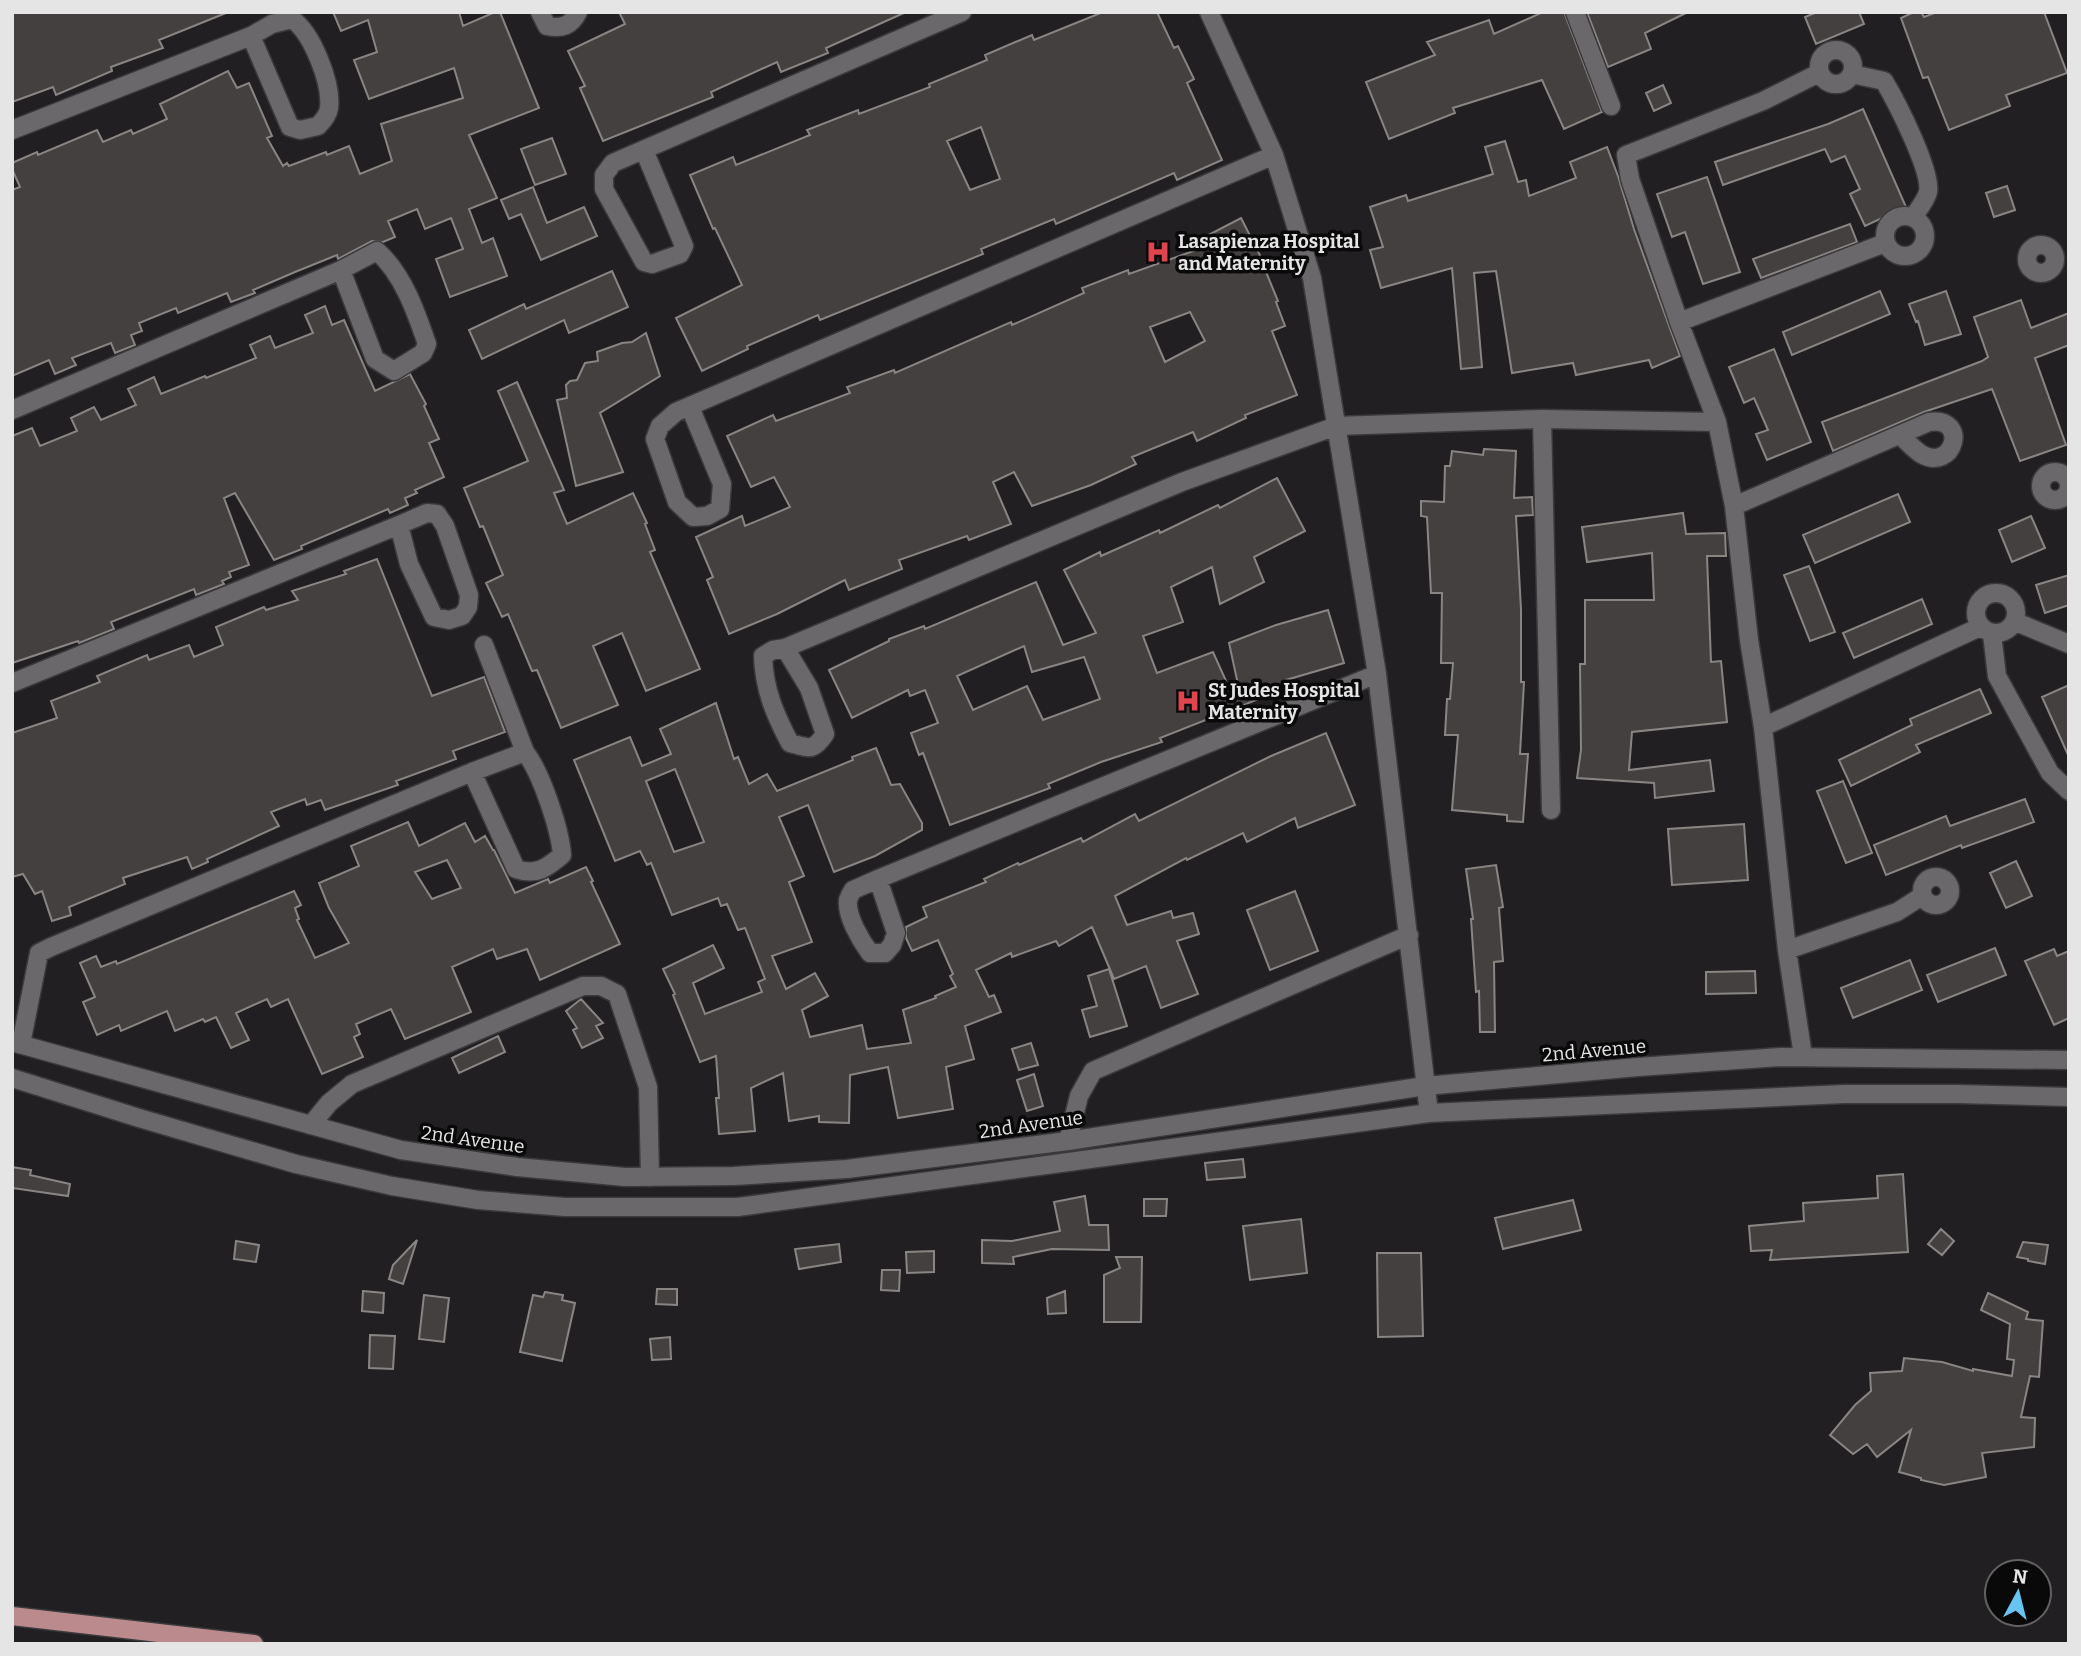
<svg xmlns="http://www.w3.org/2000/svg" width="2081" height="1656" viewBox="0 0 2081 1656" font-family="Bitter,serif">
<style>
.building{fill:#44403f;stroke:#898583;stroke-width:2;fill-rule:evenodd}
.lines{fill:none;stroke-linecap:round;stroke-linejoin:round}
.minor-casing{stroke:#3a393b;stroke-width:21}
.tertiary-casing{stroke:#3a393b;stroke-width:21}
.primary-casing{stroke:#3a393b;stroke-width:21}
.minor{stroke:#6a686b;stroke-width:18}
.tertiary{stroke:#6a686b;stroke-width:18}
.primary{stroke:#ba8a8c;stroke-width:18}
.labels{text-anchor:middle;stroke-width:7;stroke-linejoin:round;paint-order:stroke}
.poi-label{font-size:19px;font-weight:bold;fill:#e6e5e6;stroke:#0a090a;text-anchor:start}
.street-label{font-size:19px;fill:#e6e5e6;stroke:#0a090a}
</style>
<rect width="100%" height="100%" fill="#211f22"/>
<path class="building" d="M12,12h214v1l-67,27 4,8 -52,19 1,4 -56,24 -3,-8 -41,15z
M333,12h126l4,14 32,-14h5l39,96 -70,27 28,63 -28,11 13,34 11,-5 14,38 -57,21 -14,-38 27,-10 -12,-31 -26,11 -8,-20 -29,12 7,16 -12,5 -11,-1 -34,18 -1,-4 -42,17 -42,18 2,3 -24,9 -4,-9 -49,20 -2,-5 -37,15 3,8 -11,4 4,10 -20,8 -4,-10 -39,15 4,7 -21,9 -6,-14 -37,16v-186l8,-3 -8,-18v-6l25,-11 1,3 59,-25 6,12 28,-12 2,4 34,-15 -7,-15 68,-33 9,17 12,-5 23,53 -5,2 16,28 4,-3 2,3 37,-14 1,3 22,-9 11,28 32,-13 -11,-37 82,-26 -9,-30 -85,31 -15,-39 23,-8 -9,-32 -27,11z
M619,12h287l-80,36 2,5 -47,19 -4,-10 -66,30 2,5 -110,44 -23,-53 5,-2 -17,-35 57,-27z
M1103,12h54l17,36 4,-2 16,33 -7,4 35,77 -45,20 -3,-7 -118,51 -2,-5 -73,30 2,5 -163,66 -2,-5 -71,31 1,3 -46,22 -26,-53 66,-33 -27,-57 -2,1 -23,-54 43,-18 3,8 74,-30 -3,-5 51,-20 1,4 71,-27 -1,-3 58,-24 -2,-5 47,-20 2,5zM981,127l19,52 -30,11 -23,-49z
M1543,12h21l38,100 -38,17 -22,-49 -89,28 2,5 -66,26 -23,-57 69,-27 -8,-13 62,-22 5,14z
M1587,12h101l-43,21 6,16 -43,18z
M1817,12h42l5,12 -48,20 -11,-27z
M1914,12h7l3,5 13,-5h107l23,61 -61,22 4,11 -61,24 -21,-53 -5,1 -22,-60z
M1663,85l8,18 -17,8 -8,-18z
M1863,109l43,98 -41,19 -15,-32 10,-5 -15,-33 -14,6 -6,-13 -102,36 -8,-23 113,-38z
M552,138l14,36 -31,11 -14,-36z
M1505,141l13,41 8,-2 3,16 47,-18 -6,-16 37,-15 11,29 16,53 46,127 -28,12 -3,-8 -73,15 -3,-12 -61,10 -16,-102 -22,2 8,94 -21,2 -9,-101 -71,20 -11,-38 13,-3 -13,-40 36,-12 2,6 85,-27 -8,-27z
M1707,177l33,95 -37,12 -18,-52 -13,5 -15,-43z
M2007,186l8,24 -21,7 -8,-24z
M533,187l14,36 37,-16 13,29 -56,24 -20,-46 -12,5 -8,-19z
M1241,218l27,53 -2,1 12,29 -2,1 9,24 -13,5 25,64 -52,20 1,3 -49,23 -4,-9 -61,25 4,7 -45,21 -59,21 -18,-34 -21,10 18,42 -42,16 -2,-4 -68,24 3,9 -53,21 -4,-10 -68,34 -48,20 -22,-54 6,-3 -17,-40 46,-21 3,10 45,-19 -16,-30 -23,10 -24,-51 46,-21 3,6 74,-28 -3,-6 47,-17 1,3 116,-51 1,3 72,-32 -2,-5 46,-18 1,4 70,-25 -4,-7zM1190,312l15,29 -40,21 -15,-35z
M1850,224l7,18 -96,36 -8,-19z
M612,271l16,36 -59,26 -5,-13 -82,39 -13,-29 55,-26 2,5z
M1880,291l10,23 -98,41 -9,-23z
M1946,291l15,43 -36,11 -7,-24 -2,1 -7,-18z
M2021,300l10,28 38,-15v32l-34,13 31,87 -46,16 -28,-72 -68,23 -91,39 -11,-29 160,-61 6,-4 -14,-40z
M325,306l7,19 12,-5 31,71 35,-17 16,30 -2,2 15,33 -10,4 15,34 -29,13 2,3 -12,5 3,7 -18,8 -2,-4 -87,37 1,3 -28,11 -39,-67 -11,5 25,67 -20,7 2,5 -9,4 2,3 -28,11 -2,-6 -83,33 3,7 -35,14 -1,-2 -66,22v-227l20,-8 8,18 37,-15 -6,-13 23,-11 7,13 35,-15 -8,-16 26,-12 7,17 44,-18 1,2 50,-20 -6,-13 20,-9 5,12 38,-15 -8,-18z
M646,333l14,43 -60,37 23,59 -47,14 -19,-86 10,-2 -1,-13 4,-4 7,-1 8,-17 13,-2 -1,-9 25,-9 10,-1z
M1774,349l37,93 -44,18 -11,-26 12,-4 -14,-32 -10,5 -15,-36z
M517,382l47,108 -10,3 13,31 66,-31 14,30 -2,1 10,26 -5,2 50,117 -54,22 -24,-58 -29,13 25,59 -57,23 -24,-58 -5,1 -24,-57 -6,3 -16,-34 17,-8 -20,-49 -3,1 -16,-39 64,-27 -30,-70z
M1484,449l32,2 -2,47 18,-1 1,18 -17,1 5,94v72h3l-4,72h8l-5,68 -16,-1v-6l-55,-5 6,-75h-13l2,-36h3l3,-36h-12l1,-70h-11l-4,-76 -6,-1v-15l23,1 1,-36h5l2,-15 31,4z
M1277,478l28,53 -51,26 10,25 -44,22 -8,-37 -41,20 12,35 -40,14 14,37 56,-21 18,40 8,-3 -10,-46 47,-18 52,-15 16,53 -58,17 3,7 -129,51 2,4 -61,20 -53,22 2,4 -100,37 -27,-72 -4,2 -8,-22 27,-10 -13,-33 -15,6 -2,-6 -56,28 -23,-48 60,-29v-2l35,-13 1,3 111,-47 27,63 33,-12 -32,-63 36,-18 1,4 58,-26 1,3 58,-28 2,3zM1024,646l8,26 52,-15 16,42 -57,21 -16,-34 -54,24 -16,-34z
M1898,494l12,28 -95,41 -12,-28z
M1683,513l3,21 39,-1 1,23h-19l4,106 10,-1 6,61 -95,10 -3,38 81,-10 4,31 -59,7 -1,-15 -77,-5 4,-28 -1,-86h5v-64h69l-2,-47 -65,9 -5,-35z
M2031,516l14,32 -33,14 -13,-32z
M377,559l55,137 52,-19 21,55 -52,19 3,8 -60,22 2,4 -73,25 -4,-10 -14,5 -2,-6 -34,13 8,14 -72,33 1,3 -16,7 -5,-12 -64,21 2,6 -56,23 2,8 -19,6 -10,-30 -7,3 -12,-20 -11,3v-144l45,-15 -6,-17 49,-19 -3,-6 50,-21 2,5 40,-15 5,12 29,-12 -7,-18 48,-20 2,3 32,-10 -6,-9 54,-17 -2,-3z
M1809,566l26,66 -25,9 -26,-66z
M2069,575v30l-24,8 -9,-28z
M1922,599l10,25 -78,34 -11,-25z
M2069,685v72l-27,-60z
M1980,689l11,24 -75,32 4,7 -69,34 -12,-26 73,-35 -2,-6z
M716,703l18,56 4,-2 11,27 18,-10 10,17 76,-31 -1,-3 24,-9 15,37 9,-1 22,39v7l-47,26 -41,16 -26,-67 -29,12 25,59 -15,6 23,60 -40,14 14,33 29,-16 13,23 -26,14 8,27 52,-12 5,24 44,-6 -8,-33 33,-12 -1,-2 21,-9 -6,-11 3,-2 -15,-34 -26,11 -6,-13v-11l21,-10 -4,-10 63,-25 -2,-3 34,-16 1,2 62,-27 2,4 52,-28 4,7 132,-65 55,-23 29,72 -57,23 -3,-10 -48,24 -4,-9 -56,27 -1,-2 -71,38 12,29 44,-14 2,7 20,-5 6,21 -22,7 21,53 -37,14 -15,-42 -32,13 -22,-52 -33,19 -3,-5 -44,16 -1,-4 -35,17 13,27 5,-2 7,17 -36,14 9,33 -28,8 7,42 -55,9 -10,-51 -38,8 -1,48 -30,-1v-6l-30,5 -6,-48 -32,15 4,43 -36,3 -3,-36h3l-3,-42 -16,6 -27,-67 2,-1 -12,-25 50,-24 11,23 -31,15 12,31 57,-22 -4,-10 7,-3 -20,-51 -7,2 -11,-26 -6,2 -3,-8 -46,17 -21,-52 -4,2 -7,-14 -25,10 -41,-101 56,-23 12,29 29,-12 -11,-25zM675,769l29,73 -30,10 -28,-71z
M1843,781l29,72 -26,10 -29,-72z
M2025,799l9,23 -72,26 -1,-3 -75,30 -12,-30 72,-29 4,10z
M408,822l11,24 46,-23 10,19 10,-6 8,14h1l21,43 33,-14 2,4 36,-16 7,14 -2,1 29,62 -80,36 -13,-31 -30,10 -4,-10 -41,18 19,45 -66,27 -14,-30 -35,15 4,10 -6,3 9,20 -41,17 -34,-75 -17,8 -4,-8 -31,14 13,27 -18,8 -15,-31 -11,5 -2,-3 -28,12 -8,-20 -46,20 -2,-6 -22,10 -14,-33 12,-5 -15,-34 16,-7 5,11 15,-6 1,3 177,-73 7,14 -6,3 4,11 -2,1 18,38 34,-15 -20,-35 -10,-25 40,-17 -8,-20zM447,860l14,28 -29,11 -17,-27z
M1744,824l4,56 -76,5 -4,-56z
M2016,861l16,35 -26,12 -16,-35z
M1496,865l7,42 -4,1 4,53 -9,1 1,70h-15l-1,-41 -3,1 -5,-73h2l-7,-50z
M1295,891l23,60 -48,19 -23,-60z
M1995,948l11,27 -68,27 -11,-27z
M2054,949l3,7 12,-5v67l-15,7 -29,-64z
M1910,960l12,30 -69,28 -12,-30z
M1109,969l18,57 -37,11 -8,-27 15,-4 -9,-30z
M1755,971l1,22 -50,1v-22z
M581,999l22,24 -7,3 7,12 -21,10 -9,-18 4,-2 -11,-17z
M498,1036l7,16 -46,21 -7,-15z
M1031,1043l7,22 -19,5 -7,-21z
M1034,1074l9,32 -16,5 -10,-31z
M1243,1159l2,18 -38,3 -2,-17z
M12,1167l19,3 -1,5 40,9 -2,12 -56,-8z
M1903,1174l5,78 -138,8 2,-10 -21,1 -2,-25 55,-5 -1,-18 75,-5 -1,-22z
M1085,1196l4,29h19l1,25 -57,-1 -39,8 1,7 -32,-1v-23l30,1 48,-10 -6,-29z
M1144,1199h23l-1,17h-22z
M1573,1200l8,30 -78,19 -8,-31z
M1301,1219l6,54 -57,7 -7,-54z
M1941,1229l13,12 -12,14 -14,-11z
M417,1240l-14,44 -14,-5 4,-14z
M236,1241l23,4 -3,17 -22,-3z
M2023,1242l25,3 -3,19 -17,-3v-2l-11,-2z
M839,1244l2,18 -42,7 -4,-20z
M934,1251v21l-27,1 -1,-21z
M1377,1253h44l2,83 -45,1z
M1116,1257h26l-1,65h-37v-47l16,-7z
M882,1270h18l-1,21 -18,-1z
M657,1289h20v16l-21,-1z
M363,1291l21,2 -1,20 -21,-2z
M1065,1291l1,22 -18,1 -1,-16z
M545,1292l18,3 -1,5 13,3 -13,58 -42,-9 13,-57 10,2z
M1988,1293l40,19 -2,7 17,2 -4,56 -9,-1 -9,41 14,1 -1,29 -52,6 4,24 -42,8 -23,-5v-2l-22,-6 12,-42 -34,27 -10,-13 -14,10 -23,-19 25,-30 16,-14 -1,-18 32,-2 2,-13 38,4 31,9v-2l39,7 2,-16 -7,-1 3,-35 -29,-14z
M424,1295l25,3 -5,44 -25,-3z
M370,1335l25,1 -2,33 -24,-1z
M670,1337l1,22 -19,1 -2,-21z"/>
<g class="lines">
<g class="minor-casing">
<path id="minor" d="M540,12l7,14c15,3 24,0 31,-14
M1209,12l65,143 38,123 65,396 52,439
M1575,12l36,94
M1819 67a17 17 0 1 1 34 0a17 17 0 1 1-34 0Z
M1852,74l32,7c12,20 48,90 44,111 -2,8 -10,18 -14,24
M12,130l239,-94 21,-12 20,-5c20,14 40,64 37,89 -1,7 -6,13 -11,18l-18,4 -10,-3 -39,-91
M644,150l40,96 -4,8 -28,10 -8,-2 -40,-73v-14l9,-12 349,-151
M1885 236a20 20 0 1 1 40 0a20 20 0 1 1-40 0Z
M2027 259a14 14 0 1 1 28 0a14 14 0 1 1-28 0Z
M1679,322l206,-79
M690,407l32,77 -2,25 -13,7 -14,1 -16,-15 -22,-63 5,-13 16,-14 598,-257
M12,410l329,-140 36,-19c26,23 39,61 50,93l-4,9 -29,18 -19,-12 -34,-89
M1542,419l9,391
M2041 486a14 14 0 1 1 28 0a14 14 0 1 1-28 0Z
M1734,506l195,-84c41,-6 25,51 -8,32 -7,-5 -15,-13 -21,-19
M1976 613a20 20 0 1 1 40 0a20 20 0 1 1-40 0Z
M2016,622l53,22
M1992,634l5,42 53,97 19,18
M484,645l41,107
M785,648l24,40 16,46c-12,18 -16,14 -35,9 -15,-28 -26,-54 -27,-87l10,-6 12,-2 397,-166 154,-56 206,-7 175,3
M12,683l387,-158 28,-12 10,1 8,12 24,69 -1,12 -6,9 -13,4 -15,-3 -25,-53 -10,-39
M1763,727l217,-100
M1922 891a14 14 0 1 1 28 0a14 14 0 1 1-28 0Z
M878,879l18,54 -4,12 -7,8h-15c-9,-12 -24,-37 -22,-53 1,-3 3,-7 5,-10l25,-11 499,-205
M1787,950l110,-38 25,-16
M21,1044l18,-91 12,-6 421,-175 53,-20c16,20 35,77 37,103 -15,13 -26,21 -46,14l-44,-97
M1803,1056l-16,-106 -24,-223 -14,-87 -15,-134 -17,-84 -38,-100 -49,-143 -4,-24 137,-54 56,-28
M311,1125l18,-22 23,-19 231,-98h18l16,8 31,93 2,90
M1068,1141l11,-45 14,-25 316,-136"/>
</g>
<g class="tertiary-casing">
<path id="tertiary" d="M12,1042l389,108 116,17 108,10 109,-1 113,-7 221,-28 357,-55 213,-19 143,-10 288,3
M12,1078l127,40 157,46 96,22 86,14 87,7h173l691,-94 415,-19h113l112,3"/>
</g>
<g class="primary-casing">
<path id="primary" d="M12,1616l242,28"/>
</g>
<use href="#minor" class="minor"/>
<use href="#tertiary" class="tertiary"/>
<use href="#primary" class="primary"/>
</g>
<defs>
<g id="hospital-bare" transform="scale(1.89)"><path d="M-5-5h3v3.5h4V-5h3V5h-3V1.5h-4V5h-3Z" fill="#e0444e" stroke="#0a090a" stroke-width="2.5" paint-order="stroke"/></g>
</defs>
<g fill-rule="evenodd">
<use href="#hospital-bare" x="1158" y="252"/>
<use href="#hospital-bare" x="1188" y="701"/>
</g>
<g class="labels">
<g class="poi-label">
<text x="1178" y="248">Lasapienza Hospital<tspan x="1178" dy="22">and Maternity</tspan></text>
<text x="1208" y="697">St Judes Hospital<tspan x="1208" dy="22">Maternity</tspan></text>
</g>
<g class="street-label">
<text transform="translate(1594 1050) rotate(-5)" y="7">2nd Avenue</text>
<text transform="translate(1031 1124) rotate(-8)" y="7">2nd Avenue</text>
<text transform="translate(473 1139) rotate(8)" y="7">2nd Avenue</text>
</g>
</g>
<rect width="2081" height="1656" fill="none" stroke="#e6e5e6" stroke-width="28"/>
<g transform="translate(2018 1593) rotate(7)"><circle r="33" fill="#0a090a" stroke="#626162" stroke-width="2"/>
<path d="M0-5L12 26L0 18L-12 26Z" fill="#68c4f0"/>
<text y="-10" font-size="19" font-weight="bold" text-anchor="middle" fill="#e6e5e6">N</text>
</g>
</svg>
